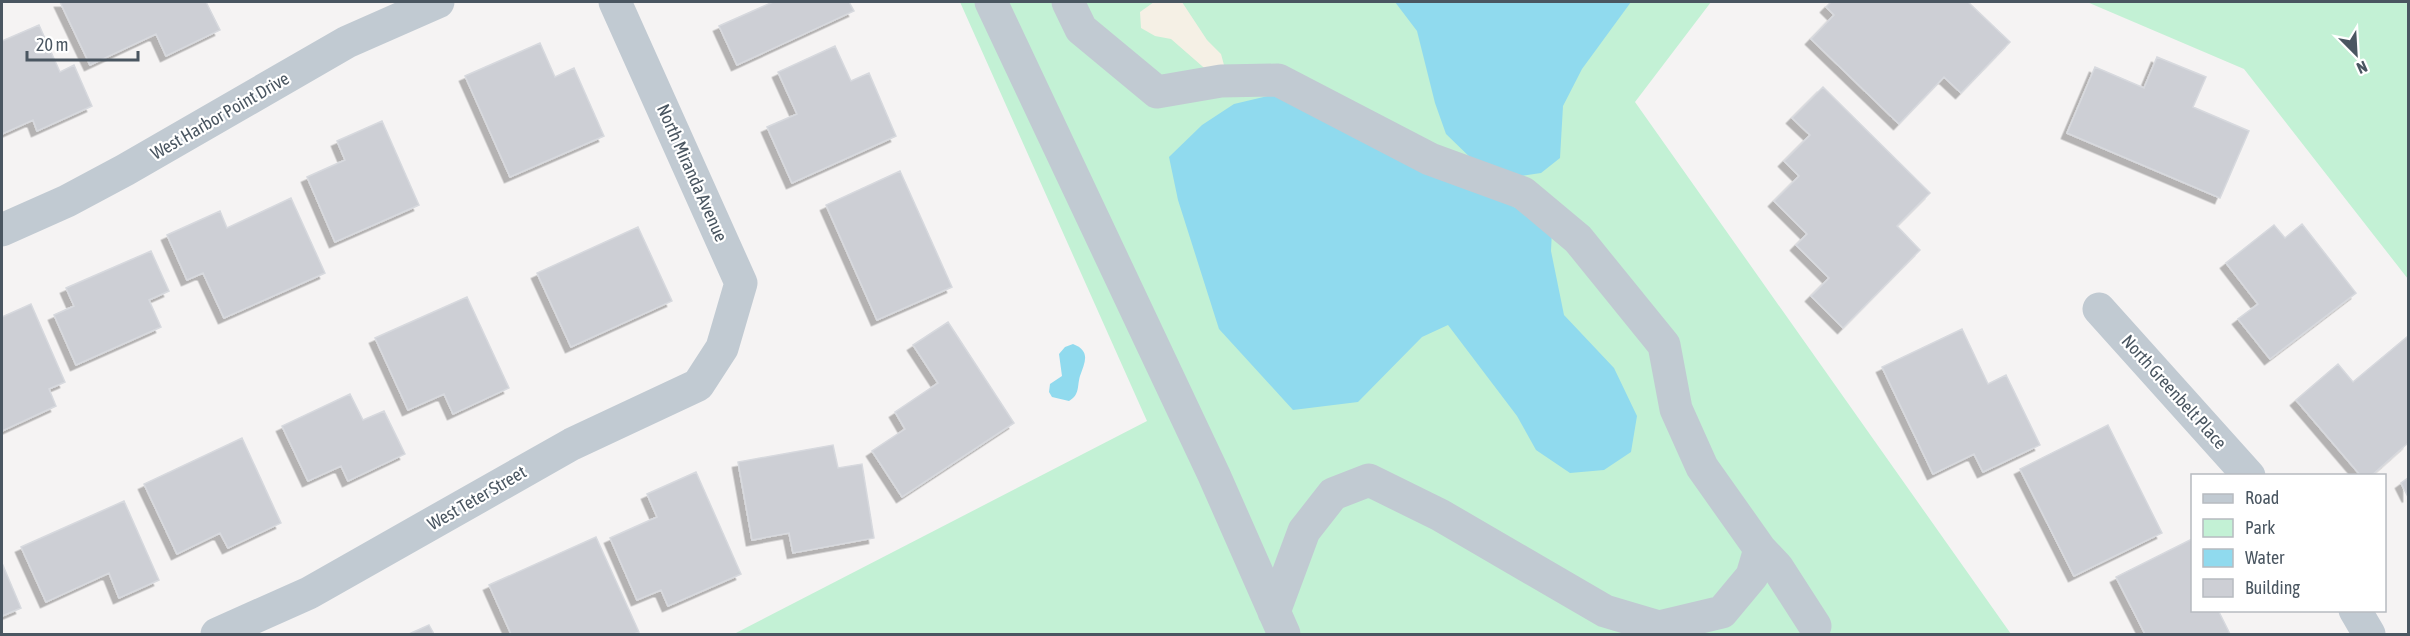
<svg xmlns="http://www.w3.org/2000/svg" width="2410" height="636" viewBox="0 0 2410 636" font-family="'Asap Condensed',sans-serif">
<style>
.green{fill:#c3f1d5}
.sand{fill:#f5f0e5}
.water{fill:#90daee}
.building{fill:#cdcfd5;stroke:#d7d9de;stroke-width:1.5;filter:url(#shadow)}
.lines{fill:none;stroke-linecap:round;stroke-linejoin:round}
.minor{stroke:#c1cad2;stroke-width:33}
.labels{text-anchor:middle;stroke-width:4.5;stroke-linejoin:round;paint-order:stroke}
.street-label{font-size:18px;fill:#4a5661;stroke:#fff}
</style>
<defs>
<filter id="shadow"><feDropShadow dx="-5.5" dy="5.5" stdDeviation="0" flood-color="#0004"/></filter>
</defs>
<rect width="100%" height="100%" fill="#f5f3f3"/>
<path class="green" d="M960,2h751l-76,100 376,532h-1277l413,-213z
M2087,2h321v277l-164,-210z"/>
<path class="sand" d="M1154,2h28l25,38 14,14 3,11 -14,8 -39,-34 -16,-3 -14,-8 -1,-16z"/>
<path class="water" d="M1395,2h236l-49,67 -19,37 -3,52 -19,15 -27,4 -37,-13 -31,-30 -11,-31 -18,-72z
M1276,94c90,42 193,82 276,136l-1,21 13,64 50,53 23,48 -6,36 -27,18 -34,3 -34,-23 -19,-34 -69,-91 -26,12 -64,65 -65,8 -74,-81 -41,-129 -9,-43 33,-32 32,-21z
M1073,344c18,7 12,18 7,32 -3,10 0,19 -11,25l-17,-4 -3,-5 1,-8 12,-8 -3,-22 6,-7z"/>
<path class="building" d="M60,2h146l14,28 -54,26 -10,-22 -66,31z
M773,2h76l5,9 -117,54 -18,-39z
M1831,2h137l42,40 -49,51 -17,-16 -45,47 -88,-85 23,-24 -8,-8z
M39,25l21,47 14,-7 18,41 -55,25 -4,-11 -31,14v-93z
M540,43l15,34 19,-9 30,68 -94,41 -45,-101z
M835,46l16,35 18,-8 27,63 -104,47 -25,-56 30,-13 -19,-42z
M2157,57l49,20 -13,30 56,24 -29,67 -153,-65 28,-66 49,21z
M1823,87l107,106 -33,33 23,24 -77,78 -32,-32 18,-18 -33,-33 11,-11 -33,-33 25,-25 -15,-15 26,-26 -18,-17z
M382,121l37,84 -84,37 -28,-65 38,-17 -8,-19z
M900,171l52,116 -75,33 -51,-115z
M291,198l34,75 -101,45 -21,-45 -16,7 -20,-45 53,-24 7,17z
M2302,224l54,69 -86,66 -32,-40 20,-15 -32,-41 48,-38 11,13z
M638,227l34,74 -101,46 -34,-74z
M151,251l18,40 -20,9 12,27 -85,38 -22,-50 20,-9 -8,-18z
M467,297l42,91 -56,26 -9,-20 -36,16 -33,-72z
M31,304l34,78 -16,7 7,17 -54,25v-114z
M948,322l66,101 -112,74 -30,-46 33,-22 -10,-17 43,-29 -25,-38z
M1962,329l26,55 18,-9 34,70 -57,27 -9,-18 -41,20 -51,-107z
M2408,336v107l-37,33h-10l-65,-76 42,-36 15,18z
M350,394l13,26 21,-9 21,43 -57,27 -7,-15 -33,15 -26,-55z
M2108,425l54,108 -88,43 -54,-107z
M242,438l39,85 -53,25 -8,-15 -43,21 -33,-70z
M833,445l5,23 24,-4 12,74 -81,15 -4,-20 -37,7 -14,-78z
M696,472l45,102 -73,32 -7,-16 -24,10 -27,-62 47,-21 -10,-23z
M2408,478v19l-7,-14z
M124,501l35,79 -40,18 -10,-25 -63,29 -25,-55z
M596,537l43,95 -5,2h-123l-22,-49z
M2192,539v71h26l12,24h-85l-29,-57z
M2,563l19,45 -19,8z
M429,625l5,9h-25z"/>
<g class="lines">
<path class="minor" d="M991,2l223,473 70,159
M1068,2l13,27 76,63 64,-11 57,-1 152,79 93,34 55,46 86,106 12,64 26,58 58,82
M2,230l65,-29 58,-31 222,-128 91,-40
M2099,309l150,167
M2355,610l14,24
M1274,612l30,-81 29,-37 36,-14 71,35 165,96 54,16 63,-15 30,-36 8,-27 17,18 38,59
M217,634l92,-41 263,-149 126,-59 24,-37 19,-65 -126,-281"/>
</g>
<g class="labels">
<g class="street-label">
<text transform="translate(220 116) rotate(-30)" y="6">West Harbor Point Drive</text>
<text transform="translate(692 173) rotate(66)" y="6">North Miranda Avenue</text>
<text transform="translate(2174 392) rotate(48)" y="6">North Greenbelt Place</text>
<text transform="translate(477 498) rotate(-30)" y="6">West Teter Street</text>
</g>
</g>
<rect width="2410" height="636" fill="none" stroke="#4a5661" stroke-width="6"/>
<rect x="2191" y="474" width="195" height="138" fill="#ffffff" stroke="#b7bbc0" stroke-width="1.5"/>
<rect x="2203" y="494" width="30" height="9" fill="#c1cad2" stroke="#b7bbc0" stroke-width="1.5"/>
<text x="2245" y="504" font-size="18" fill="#4a5661">Road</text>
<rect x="2203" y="519" width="30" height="18" fill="#c3f1d5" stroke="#b7bbc0" stroke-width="1.5"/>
<text x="2245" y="534" font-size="18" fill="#4a5661">Park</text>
<rect x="2203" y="549" width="30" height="18" fill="#90daee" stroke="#b7bbc0" stroke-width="1.5"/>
<text x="2245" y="564" font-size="18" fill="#4a5661">Water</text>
<rect x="2203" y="579" width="30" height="18" fill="#cdcfd5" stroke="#b7bbc0" stroke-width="1.5"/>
<text x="2245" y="594" font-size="18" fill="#4a5661">Building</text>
<g transform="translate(2356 54) rotate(156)" stroke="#ffffff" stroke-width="4.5" paint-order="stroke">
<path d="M0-4.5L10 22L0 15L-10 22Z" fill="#4a5661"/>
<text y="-9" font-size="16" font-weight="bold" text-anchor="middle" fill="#4a5661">N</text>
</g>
<path d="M27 51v9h111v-9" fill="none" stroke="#4a5661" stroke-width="3"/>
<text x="36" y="51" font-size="18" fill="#4a5661" stroke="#ffffff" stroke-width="4.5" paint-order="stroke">20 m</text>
</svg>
